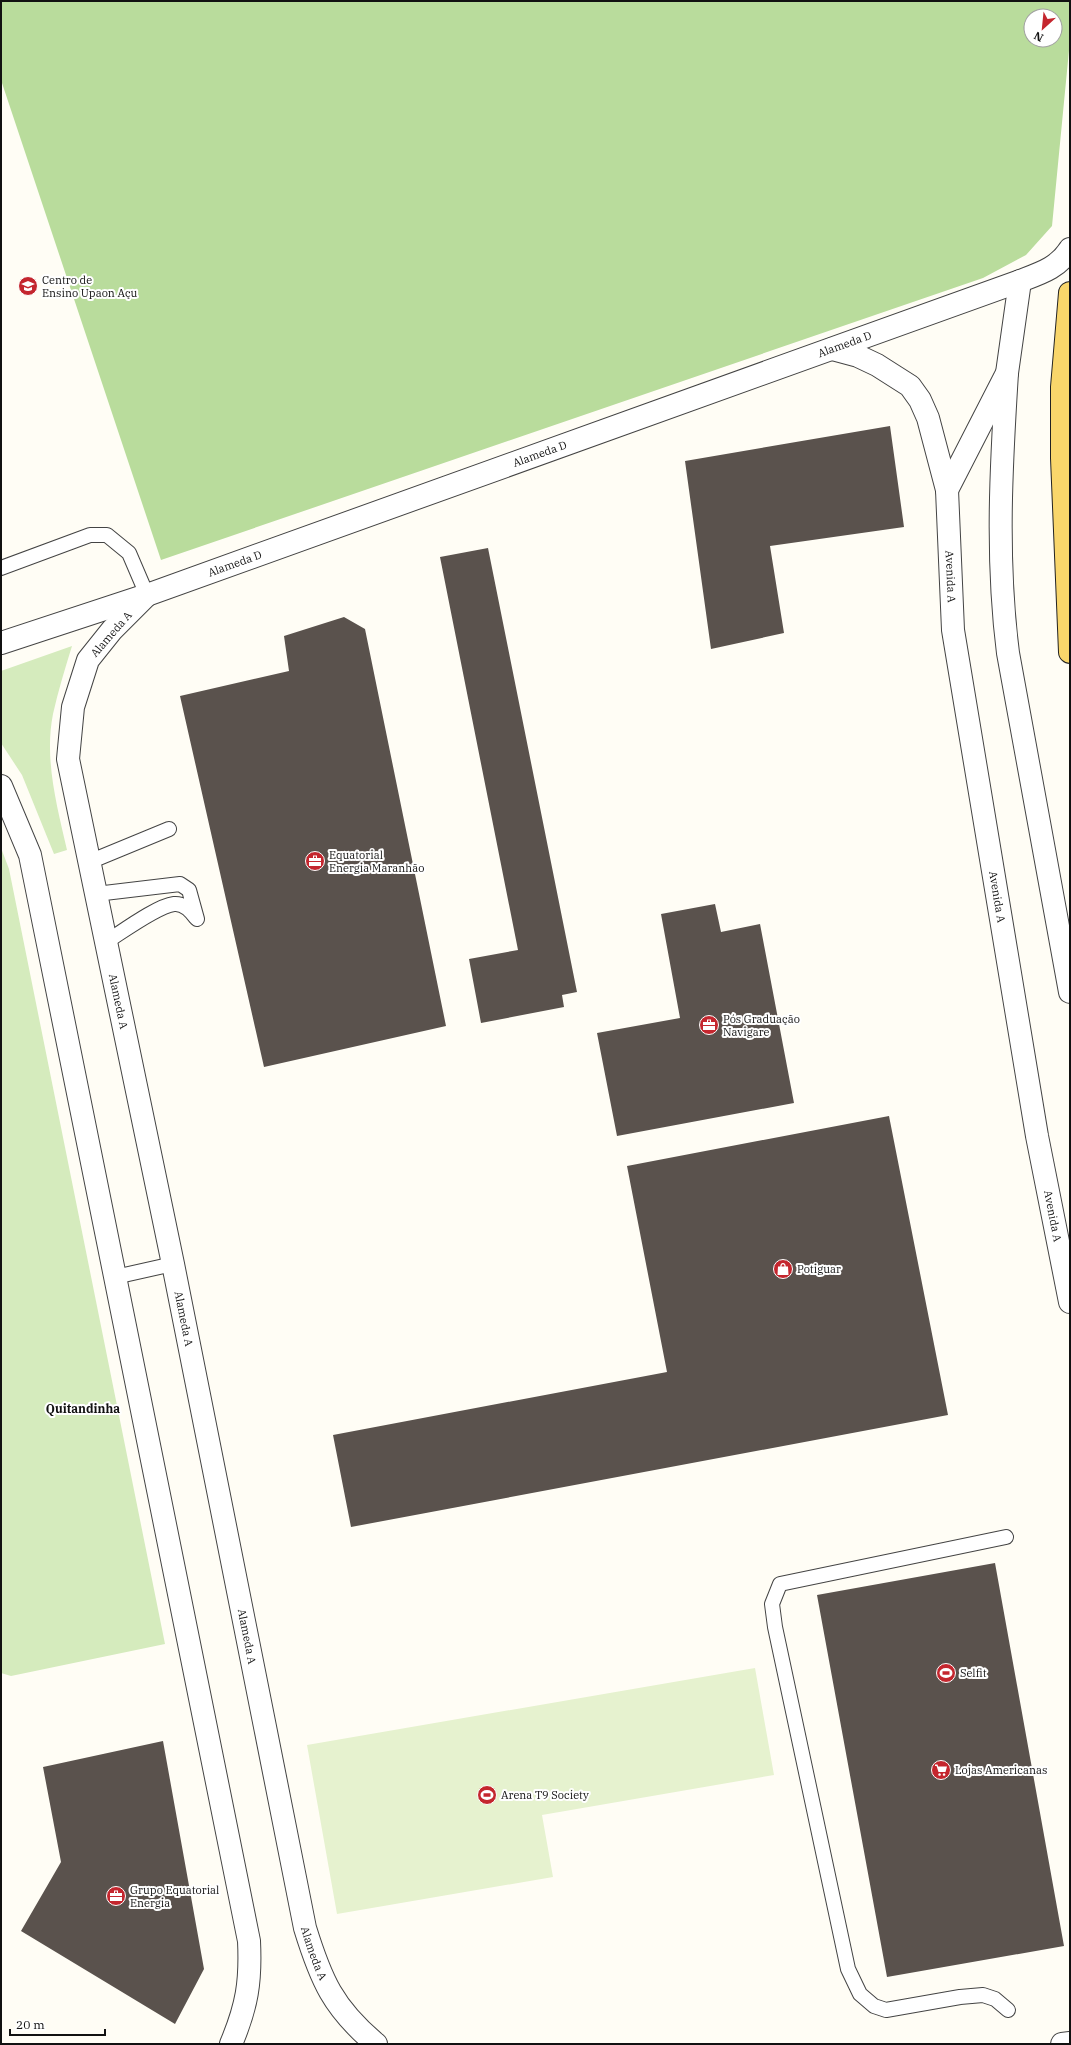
<svg xmlns="http://www.w3.org/2000/svg" width="1071" height="2045" viewBox="0 0 1071 2045" font-family="'IBM Plex Serif',serif">
<style>
.green{fill:#d5ebbd}
.forest{fill:#b9dc9c;fill-rule:evenodd}
.pitch{fill:#e6f2cf}
.building{fill:#5a524d}
.lines{fill:none;stroke-linecap:round;stroke-linejoin:round}
.service-casing{stroke:#444;stroke-width:16}
.minor-casing{stroke:#444;stroke-width:24}
.tertiary-casing{stroke:#444;stroke-width:24}
.primary-casing{stroke:#222;stroke-width:24}
.service{stroke:#fff;stroke-width:14}
.minor{stroke:#fff;stroke-width:22}
.tertiary{stroke:#fff;stroke-width:22}
.primary{stroke:#f9d66b;stroke-width:22}
.labels{text-anchor:middle;stroke-width:4;stroke-linejoin:round;paint-order:stroke}
.poi-label{font-size:11px;fill:#111;stroke:#fff;text-anchor:start}
.street-label{font-size:11px;fill:#111;stroke:#fff}
.neighbourhood-label{font-size:12px;font-weight:bold;fill:#111;stroke:#fff}
</style>
<rect width="100%" height="100%" fill="#fffdf5"/>
<path class="green" d="M72,646c-7,23 -14,45 -19,68 -9,45 4,92 14,136l-13,4 -32,-79 -21,-32v-72z
M1,848l8,21 156,775 -154,32 -10,-3z"/>
<path class="forest" d="M1,1h1069v39l-18,186 -26,29 -43,23 -822,282 -160,-480zM1031,16h24v24h-24z"/>
<path class="pitch" d="M755,1668l19,107 -232,40 11,62 -216,37 -30,-169z"/>
<path class="building" d="M890,426l14,101 -134,19 14,87 -73,16 -26,-188z
M488,548l89,444 -15,3 2,12 -83,16 -12,-64 49,-9 -78,-393z
M344,617l21,12 81,397 -182,41 -84,-371 109,-25 -5,-35z
M715,904l6,28 39,-8 34,179 -177,33 -20,-103 83,-15 -19,-104z
M889,1116l59,299 -597,112 -18,-92 334,-63 -40,-206z
M995,1563l69,383 -177,31 -70,-382z
M163,1741l41,228 -29,55 -154,-93 40,-69 -18,-95z"/>
<g class="lines">
<g class="service-casing">
<path id="service" d="M1,568l89,-33h17l22,18 18,42
M89,862l80,-33
M96,894l84,-10 9,6 8,29
M106,942c16,-10 51,-36 68,-38 9,-1 17,7 22,14
M115,1277l58,-13
M1006,1537l-226,47 -8,20 3,23 73,342 12,25 14,12 12,4 74,-13 23,-2 12,4 13,11"/>
</g>
<g class="minor-casing">
<g id="minor">
<path id="s1" d="M832,349l26,7 19,9 33,21 10,14 8,18 19,72 6,140 84,506 33,166"/>
<path d="M1007,373c-6,94 -11,186 1,280l62,339"/>
<path d="M947,490l60,-117 13,-92"/>
<path id="s2" d="M147,595l-35,35 -24,30 -15,47 -5,52 105,505 132,664c16,52 28,80 71,116"/>
<path d="M1,786l29,69 219,1086c2,41 -2,65 -18,103"/>
</g>
</g>
<g class="tertiary-casing">
<g id="tertiary">
<path id="s3" d="M1,643l146,-48 873,-314c21,-8 38,-13 50,-32"/>
<path d="M1062,2044l8,-1"/>
</g>
</g>
<g class="primary-casing">
<path id="primary" d="M1070,293l-8,94v71l8,194"/>
</g>
<use href="#service" class="service"/>
<use href="#minor" class="minor"/>
<use href="#tertiary" class="tertiary"/>
<use href="#primary" class="primary"/>
</g>
<defs>
<g id="school-disc" transform="scale(1)"><circle r="9.5" fill="#c4262e" stroke="#fff"/><path d="M0-5L7-2L0 1L-7-2ZM-4 1L0 2.5L4 1V4Q0 6-4 4Z" fill="#fff"/></g>
<g id="office-disc" transform="scale(1)"><circle r="9.5" fill="#c4262e" stroke="#fff"/><path d="M-6-3h4V-5.5h4V-3h4V5H-6ZM-1-4.5V-3h2v-1.5ZM-6 0V1H6V0Z" fill="#fff"/></g>
<g id="shop-disc" transform="scale(1)"><circle r="9.5" fill="#c4262e" stroke="#fff"/><path d="M-5-2.5h2.3a2.7 3.5 0 0 1 5.4 0H5L5.5 6h-11ZM-1.5-2.5h3a1.5 2.3 0 0 0-3 0Z" fill="#fff"/></g>
<g id="stadium-disc" transform="scale(1)"><circle r="9.5" fill="#c4262e" stroke="#fff"/><path d="M0-5a6.5 5 0 1 0 0 10a6.5 5 0 1 0 0-10ZM-3.5-1.8h7v3.6h-7Z" fill="#fff"/></g>
<g id="supermarket-disc" transform="scale(1)"><circle r="9.5" fill="#c4262e" stroke="#fff"/><path d="M-6-5.5h2.5l.6 2H6L4.5 2H-2.5L-4.4-4H-6ZM-1.5 3.2a1.3 1.3 0 1 0 .1 0ZM3 3.2a1.3 1.3 0 1 0 .1 0Z" fill="#fff"/></g>
</defs>
<g fill-rule="evenodd">
<use href="#school-disc" x="28" y="286"/>
<use href="#office-disc" x="315" y="861"/>
<use href="#office-disc" x="709" y="1025"/>
<use href="#shop-disc" x="783" y="1269"/>
<use href="#stadium-disc" x="946" y="1673"/>
<use href="#supermarket-disc" x="941" y="1770"/>
<use href="#stadium-disc" x="487" y="1795"/>
<use href="#office-disc" x="116" y="1896"/>
</g>
<g class="labels">
<g class="poi-label">
<text x="42" y="284">Centro de<tspan x="42" dy="13">Ensino Upaon Açu</tspan></text>
<text x="329" y="859">Equatorial<tspan x="329" dy="13">Energia Maranhão</tspan></text>
<text x="723" y="1023">Pós Graduação<tspan x="723" dy="13">Navigare</tspan></text>
<text x="797" y="1273">Potiguar</text>
<text x="960" y="1677">Selfit</text>
<text x="955" y="1774">Lojas Americanas</text>
<text x="501" y="1799">Arena T9 Society</text>
<text x="130" y="1894">Grupo Equatorial<tspan x="130" dy="13">Energia</tspan></text>
</g>
<g class="street-label">
<text dy="4" stroke="none"><textPath href="#s3" startOffset="895">Alameda D</textPath></text>
<text dy="4" stroke="none"><textPath href="#s3" startOffset="571">Alameda D</textPath></text>
<text dy="4" stroke="none"><textPath href="#s3" startOffset="247">Alameda D</textPath></text>
<text dy="4" stroke="none"><textPath href="#s1" startOffset="285">Avenida A</textPath></text>
<text transform="translate(111 634) rotate(-49)" y="4">Alameda A</text>
<text dy="4" stroke="none"><textPath href="#s1" startOffset="609">Avenida A</textPath></text>
<text dy="4" stroke="none"><textPath href="#s2" startOffset="437">Alameda A</textPath></text>
<text dy="4" stroke="none"><textPath href="#s1" startOffset="933">Avenida A</textPath></text>
<text dy="4" stroke="none"><textPath href="#s2" startOffset="761">Alameda A</textPath></text>
<text dy="4" stroke="none"><textPath href="#s2" startOffset="1085">Alameda A</textPath></text>
<text dy="4" stroke="none"><textPath href="#s2" startOffset="1409">Alameda A</textPath></text>
</g>
<g class="neighbourhood-label">
<text x="83" y="1413">Quitandinha</text>
</g>
</g>
<rect width="1071" height="2045" fill="none" stroke="#111111" stroke-width="4"/>
<g transform="translate(1043 28) rotate(207)"><circle r="19" fill="#ffffff" stroke="#a0a0a0"/>
<path d="M0-3L7 15L0 10L-7 15Z" fill="#c4262e"/>
<text y="-6" font-size="11" font-weight="bold" text-anchor="middle" fill="#111111">N</text>
</g>
<path d="M10 2029v6h95v-6" fill="none" stroke="#111111" stroke-width="2"/>
<text x="16" y="2029" font-size="12" fill="#111111" stroke="#ffffff" stroke-width="3" paint-order="stroke">20 m</text>
</svg>
